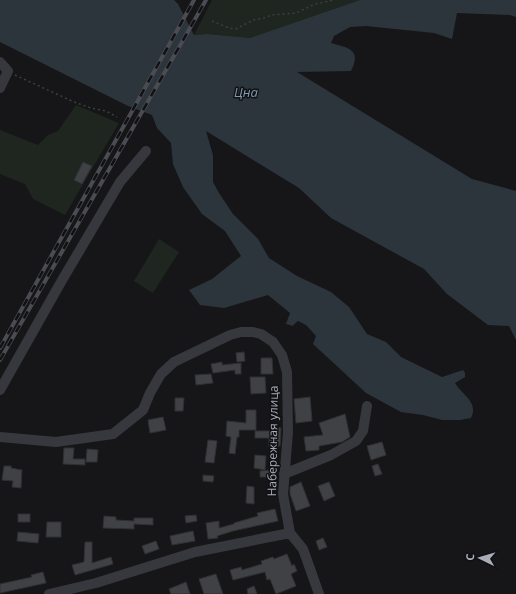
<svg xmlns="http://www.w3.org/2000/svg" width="516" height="594" viewBox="0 0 516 594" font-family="'Open Sans',sans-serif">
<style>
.green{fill:#1e261f}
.water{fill:#2c353c}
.building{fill:#404145;stroke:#303034}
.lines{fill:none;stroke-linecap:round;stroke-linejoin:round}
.path{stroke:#3d3f44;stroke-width:1.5;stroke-dasharray:2 3;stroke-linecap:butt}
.minor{stroke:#37383d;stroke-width:10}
.rail-casing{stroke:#4a4c52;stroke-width:4}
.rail{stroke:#111113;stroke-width:2.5;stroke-dasharray:8;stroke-linecap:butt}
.labels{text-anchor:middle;stroke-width:3;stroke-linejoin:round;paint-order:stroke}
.street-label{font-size:12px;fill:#a8adb8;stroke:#111113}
.water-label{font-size:13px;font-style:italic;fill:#7f9bb3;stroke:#111113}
</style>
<rect width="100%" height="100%" fill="#161618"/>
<path class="green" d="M212,0h148l-110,38 -43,-4 -13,1z
M76,105l43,18 -54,92 -32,-16 -8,-15 -25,-10v-44l38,15 10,-10 10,-4z
M159,239l20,13 -26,41 -19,-12z"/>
<path class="water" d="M0,0h174l4,4 16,31 13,-1 43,4 110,-38h156v17l-6,-2 -53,-2 -5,26 -18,-6 -68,-7 -16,1 -16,9 -3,7c17,5 31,6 20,28l-54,1 175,107 44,12v149l-7,-14 -21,-1 -41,-31 -23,-25 -93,-51 -32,-30 -93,-57 7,24v27l6,11 14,21 25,25 11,19 28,18 34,16 18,15 18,27 19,8 15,15 41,20 21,-7 2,3v4l-10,6c7,12 24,19 16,35l-11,2h-18l-19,-5 -22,-3 -35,-19 -53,-49 3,-8 -10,-11 -8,-4 -6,5 -2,-1 -4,-1 4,-11 -22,-18 -44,13 -24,-3 -11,-15 23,-11 29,-23 -16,-25 -23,-17 -19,-27 -10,-23 -2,-21 -14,-15 -5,-13 -24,-9 -128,-64z"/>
<path class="building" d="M83,162l9,4 -10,18 -8,-4z
M244,352l1,9 -8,1 -1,-9z
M261,358h11l1,16h-12z
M222,362v3l19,-2v11h-6v-4l-22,3 -2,-9z
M211,374l2,9 -17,2 -1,-10z
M250,377h15l1,16 -15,1z
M310,397l2,24 -16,2 -2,-24z
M175,398h9l-1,13h-8z
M246,410h10v20h-17v7h-2l-2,17 -6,-1 2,-16 -5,-1 1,-15 19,2z
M345,414l5,23 -8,5 -23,4v4l-13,1 -2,-14 19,-2 -4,-12z
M163,417l3,13 -16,3 -2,-13z
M273,427l8,1 -1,18h-3l-1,18 -7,-18v-8h-14v-7h17z
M208,440l9,1 -3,22 -9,-1z
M382,442l4,13 -15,5 -4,-14z
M64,448h10l-1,11h12v6l-22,-1z
M87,449l11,1 -1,12h-11z
M255,455l11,1 -1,14 -11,-2z
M378,464l4,10 -7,2 -3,-10z
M4,466h7v2l11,2 -1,18 -9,-1 1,-6 -11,-1z
M273,470v7h-13v-6z
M203,475l11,1 -1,6 -10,-1z
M301,482l9,24 -14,5 -6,-17v-7z
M329,482l6,14 -11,5 -6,-15z
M247,486l7,1v17l-8,-1z
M275,509l3,12 -45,10 -16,5 1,2 -10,1 -2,-16 13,-2v7l15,-4v-1l24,-7 -1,-3z
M18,514h12v8h-12z
M196,515l1,6 -11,2 -1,-7z
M104,516l12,1v3l18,1v-3h19v7l-19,-1v5l-31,-1z
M47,522h14v15h-15z
M193,531l2,10 -23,4 -2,-9z
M18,532l21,2 -1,9 -21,-2z
M323,538l4,9 -8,3 -3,-9z
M156,541l3,8 -14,5 -3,-8z
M85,542h7v21l19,-6 2,7 -38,11 -3,-10 12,-3z
M287,554l5,12 2,-2 3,7 -6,3 5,12 -20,8 -6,-15 -3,1 -2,-8 -32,8 -3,-10 11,-3 1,3 20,-6 -1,-3 12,-4 1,2z
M43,572l3,11 -46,10v-9l32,-7 -1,-2z
M216,574l7,20h-19l-5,-15z
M186,582l4,12h-19l-2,-5z
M254,586l3,8h-9l-1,-5z"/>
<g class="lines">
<path class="path" d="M212,21l17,7 7,1 17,-9 11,-2 8,-3 24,-2 19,-9 19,-4
M15,75l59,27 17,6 15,3 11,6"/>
<path class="minor" d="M0,62l8,9 -8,17
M0,390l61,-108 59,-100 26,-31
M0,437l56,5 57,-8 30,-24 7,-17 11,-19 13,-12 56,-27 11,-3h12l8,2 12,8 9,13 5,17 1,60 -5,62 7,39 -95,19 -99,31 -47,11
M284,474l47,-19 25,-14 7,-10 4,-25
M290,533l13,16 16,45"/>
<g class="rail-casing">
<path id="rail" d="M0,348l194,-348
M0,360l206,-360"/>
</g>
<use href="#rail" class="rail"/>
</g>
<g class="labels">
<g class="street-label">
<text transform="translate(273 441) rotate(-89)" y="4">Набережная улица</text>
</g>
<g class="water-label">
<text x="246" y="97">Цна</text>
</g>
</g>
<g transform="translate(480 558) rotate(275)" stroke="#111113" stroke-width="3" paint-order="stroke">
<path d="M0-3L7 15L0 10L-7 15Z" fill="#a8adb8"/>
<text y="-6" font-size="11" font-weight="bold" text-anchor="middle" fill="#a8adb8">С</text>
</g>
</svg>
